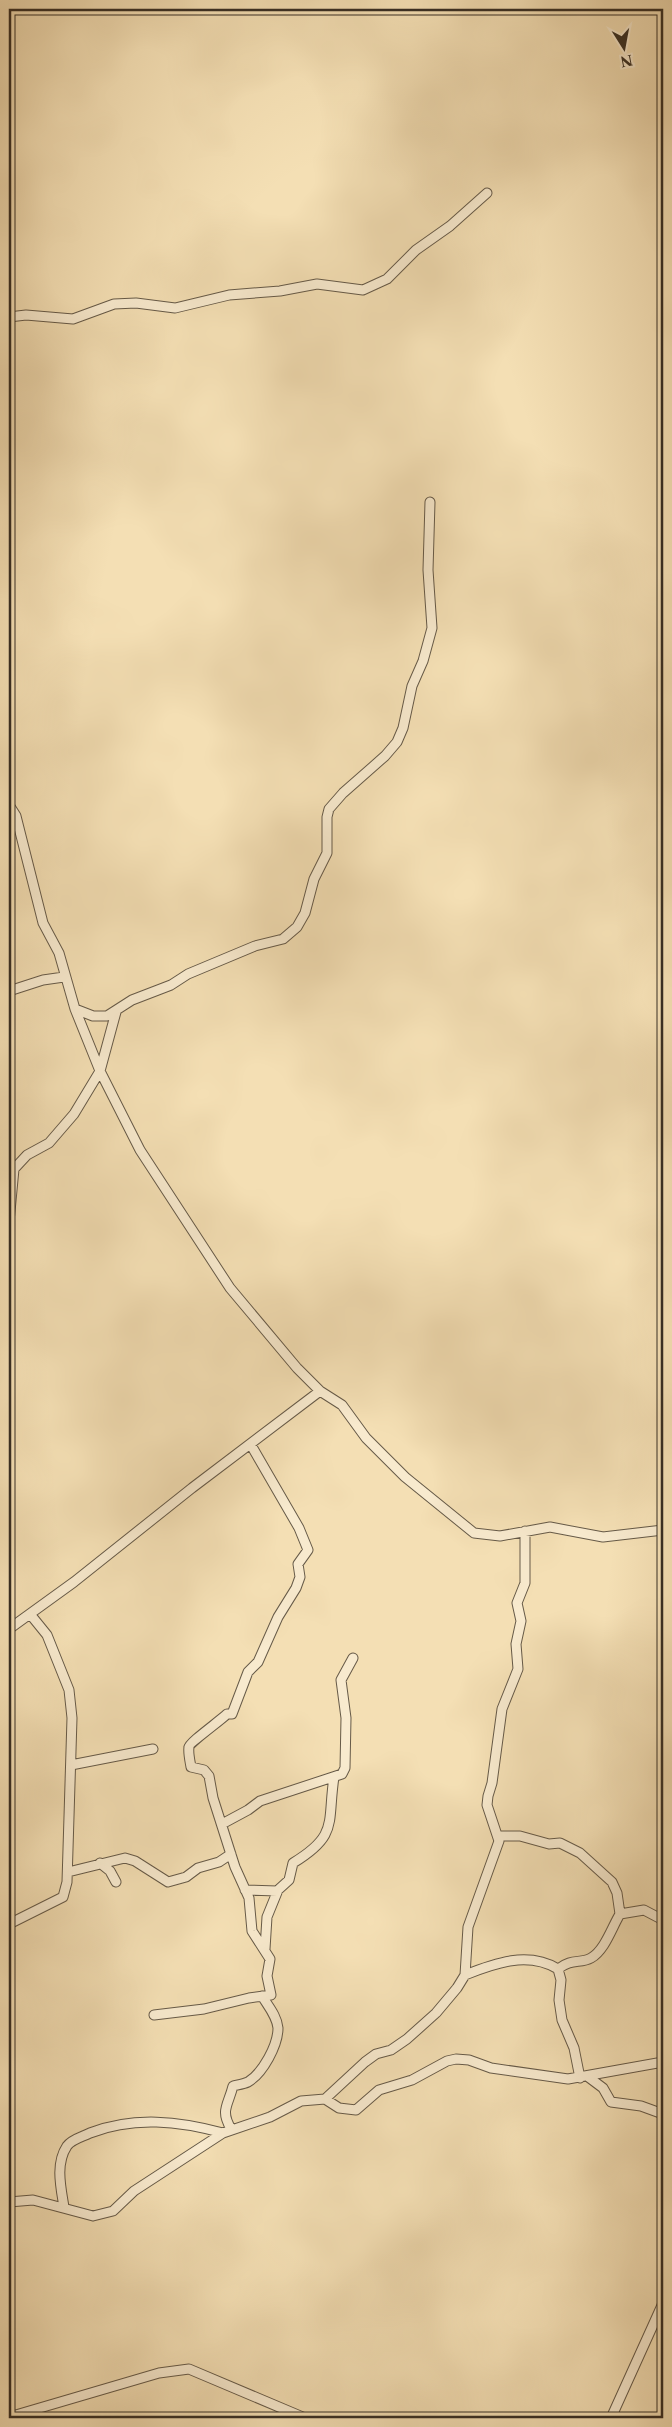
<svg xmlns="http://www.w3.org/2000/svg" width="672" height="2427" viewBox="0 0 672 2427" font-family="'Libre Caslon Text',serif">
<style>
.lines{fill:none;stroke-linecap:round;stroke-linejoin:round}
.minor-casing{stroke:#665a48;stroke-width:11}
.minor{stroke:#f8eace;stroke-width:9}
</style>
<rect width="100%" height="100%" fill="#f4dfb4"/>
<filter id="stains"><feTurbulence type="fractalNoise" baseFrequency=".004" numOctaves="4"/><feColorMatrix values="0 0 0 0 .2 0 0 0 0 .09 0 0 0 0 .02 0 0 0 .5 -.17"/></filter>
<radialGradient id="worn" r=".72"><stop offset=".6" stop-color="#630" stop-opacity="0"/><stop offset="1" stop-color="#630" stop-opacity=".3"/></radialGradient>
<g class="lines">
<g class="minor-casing">
<path id="minor" d="M9,317l17,-2 47,4 41,-15 22,-1 39,5 54,-13 51,-4 37,-7 46,6 24,-11 29,-29 34,-24 37,-33
M9,805l7,11 27,107 16,30 16,56 25,62 40,79 90,138 67,80 23,23 22,14 24,33 39,39 69,56 26,3 50,-9 53,10 60,-7
M9,991l34,-11 21,-3
M75,1009l18,7h14l25,-16 39,-15 17,-11 67,-28 28,-7 14,-12 8,-14 9,-34 13,-26v-36l2,-8 14,-16 42,-37 12,-14 6,-14 9,-42 11,-25 9,-33 -4,-58 2,-68
M9,1222l5,-53 13,-14 22,-12 25,-29 26,-43 16,-59
M9,1227v13
M9,1629l65,-47 118,-94 128,-97
M71,1765l82,-16
M222,1824l26,-14 12,-9 82,-27 3,-6 1,-50 -5,-38 12,-22
M498,1836h22l29,8 11,-1 20,10 32,29 5,11 3,21
M100,1863l10,8 6,11
M68,1872l57,-14 10,3 33,21 18,-5 12,-9 21,-6 12,-8
M245,1890l32,1
M9,1924l54,-27 4,-15 5,-164 -3,-28 -22,-55 -17,-21
M265,1949l2,-32 11,-27 11,-10 4,-17c46,-28 34,-40 41,-86
M558,1969c14,-11 22,-5 33,-11 14,-8 21,-31 29,-44l24,-4 19,10
M465,1975c30,-12 63,-24 93,-6l3,11 -2,20 3,20 12,28 6,30
M154,2015l50,-6 45,-11 22,-3 -4,-19 3,-17 -18,-28 -3,-33 -14,-31 -22,-69 -4,-22 -5,-6 -13,-3c-1,-6 -3,-14 -2,-20 0,-4 32,-27 38,-33h5l16,-42 10,-10 20,-45 18,-29 4,-11 -2,-13 10,-14 -9,-22 -48,-83
M587,2076l16,12 8,14 30,4 22,8
M325,2099l14,9 17,2 23,-20 33,-10 35,-19 9,-2 13,1 22,8 77,11 95,-17
M231,2129c-11,-19 -3,-23 2,-43 4,-1 11,-2 15,-4 15,-9 30,-37 30,-54 -1,-12 -10,-22 -16,-32
M9,2202l24,-2 60,16 20,-5 21,-20 89,-58 47,-16 31,-16 24,-2 40,-37 11,-8 15,-4 16,-11 29,-26 21,-25 8,-13 3,-48 31,-86 -12,-36 1,-9 4,-13 10,-74 16,-40 -2,-25 5,-23 -4,-18 8,-20v-52
M64,2207c-3,-19 -9,-43 3,-61 5,-7 15,-9 23,-13 44,-17 89,-12 133,0
M9,2417l150,-44 30,-4 116,49
M611,2418l52,-115"/>
</g>
<use href="#minor" class="minor"/>
</g>
<rect width="672" height="2427" fill="none" stroke="#f4dfb4" stroke-width="30"/>
<rect x="10" y="10" width="652" height="2407" fill="none" stroke="#372e24" stroke-width="2.5"/>
<rect x="15" y="15" width="642" height="2397" fill="none" stroke="#372e24"/>
<g transform="translate(624 48) rotate(169)" stroke="#f8eace" stroke-width="4" paint-order="stroke">
<path d="M0-4L9 19L0 12L-9 19Z" fill="#372e24"/>
<text y="-8" font-size="14" font-weight="bold" text-anchor="middle" fill="#372e24">N</text>
</g>
<rect width="100%" height="100%" filter="url(#stains)"/>
<rect width="100%" height="100%" fill="url(#worn)"/>
</svg>
